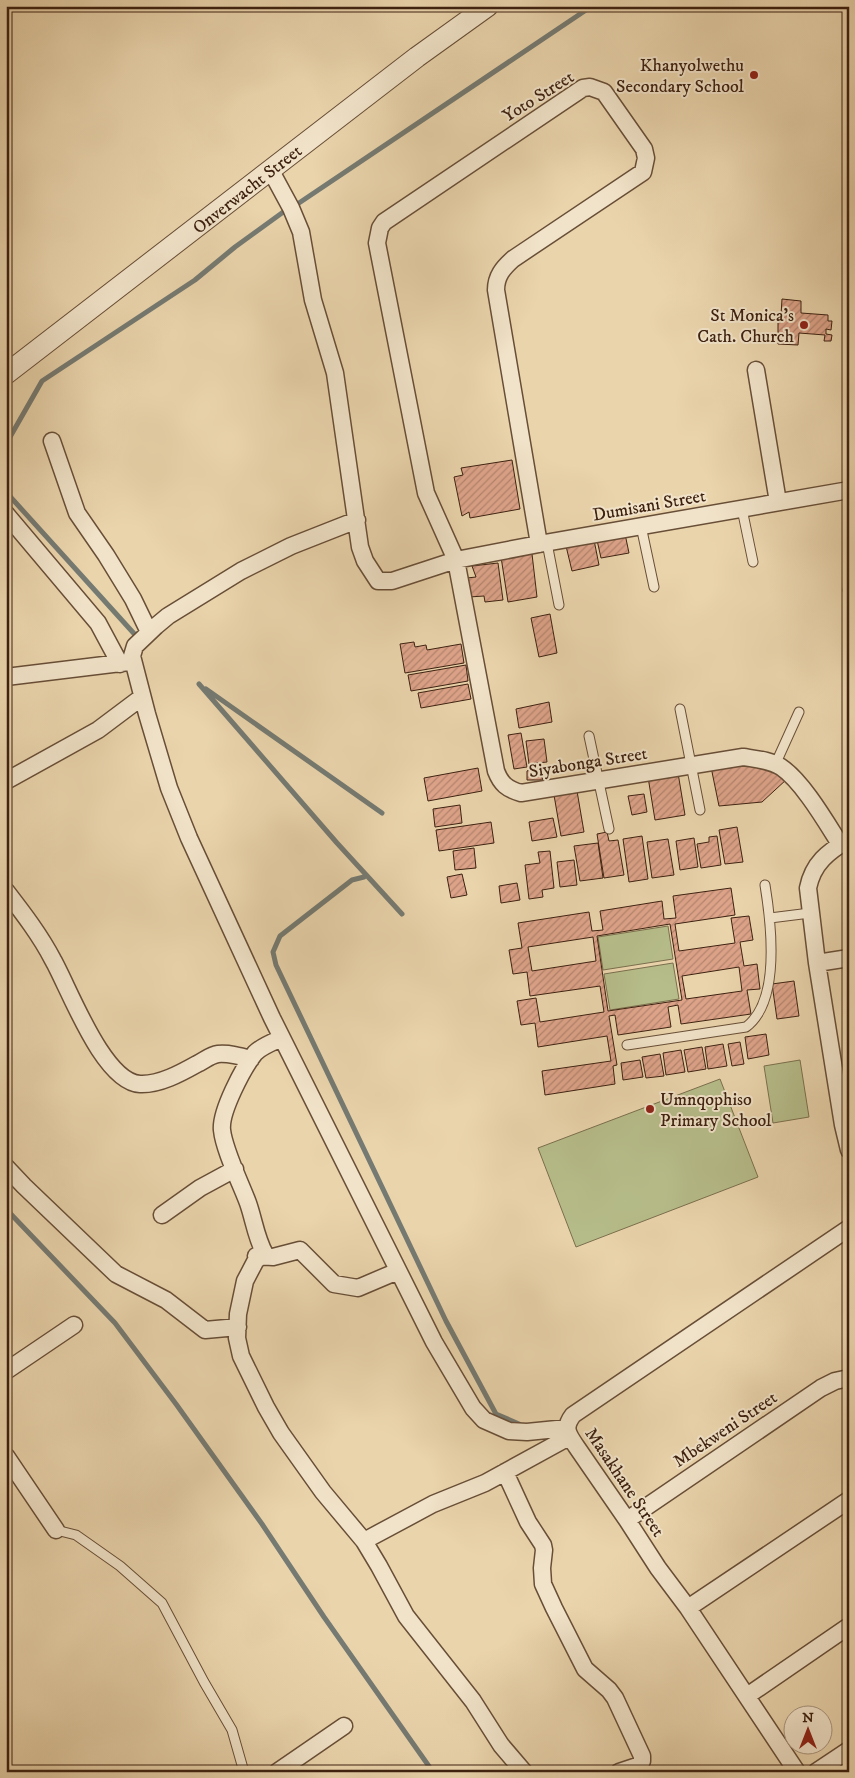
<svg xmlns="http://www.w3.org/2000/svg" width="855" height="1778" viewBox="0 0 855 1778" font-family="'IM FELL DW Pica',serif">
<style>
.grass{fill:#b6bd8a;stroke:#7a6f4d}
.lines{fill:none;stroke-linecap:round;stroke-linejoin:round}
.stream{stroke:#757a72;stroke-width:5}
.building{fill:url(#building-hatch);stroke:#3d2110;fill-rule:evenodd}
.service-casing{stroke:#684e37;stroke-width:11}
.minor-casing{stroke:#684e37;stroke-width:19}
.tertiary-casing{stroke:#684e37;stroke-width:22}
.service{stroke:#f1e3c9;stroke-width:9}
.minor{stroke:#f1e3c9;stroke-width:16}
.tertiary{stroke:#f1e3c9;stroke-width:20}
.poi-dot{fill:#8f2418;stroke:#f1e3c9;stroke-width:2}
.labels{text-anchor:middle;stroke-width:4;stroke-linejoin:round;paint-order:stroke}
.poi-label{font-size:18px;fill:#3d2110;stroke:#f1e3c9;text-anchor:end}
.street-label{font-size:18px;fill:#3d2110;stroke:#f1e3c9}
</style>
<defs>
<pattern id="building-hatch" width="6" height="6" patternUnits="userSpaceOnUse" patternTransform="scale(1.25)"><rect width="6" height="6" fill="#dea48a"/><path d="M-1 1l2-2M0 6l6-6M5 7l2-2" fill="none" stroke="#b5856f"/></pattern>
</defs>
<rect width="100%" height="100%" fill="#ead4ac"/>
<filter id="stains"><feTurbulence type="fractalNoise" baseFrequency=".004" numOctaves="4"/><feColorMatrix values="0 0 0 0 .2 0 0 0 0 .09 0 0 0 0 .02 0 0 0 .5 -.17"/></filter>
<radialGradient id="worn" r=".72"><stop offset=".6" stop-color="#630" stop-opacity="0"/><stop offset="1" stop-color="#630" stop-opacity=".3"/></radialGradient>
<path class="grass" d="M668,926l5,33 -70,11 -5,-33z
M673,963l6,36 -69,11 -6,-36z
M800,1060l9,57 -36,6 -9,-57z
M720,1079l38,98 -182,70 -38,-99z"/>
<g class="lines">
<path class="stream" d="M296,205l296,-199
M6,444l36,-63 153,-101 40,-33 51,-37
M6,492l132,146
M199,684l138,159 65,71
M206,689l176,124
M366,875l-2,2 -12,3 -72,56 -7,16 3,13 170,356 50,93 23,10
M6,1209l109,114 61,81 86,120 62,93 109,155"/>
</g>
<path class="building" d="M782,299l19,2v12l27,2v6h4l-1,9 -5,-1v5l6,1 -1,6h-7l1,-6 -26,-2 -1,12 -20,-1v-29h3z
M512,460l8,49 -50,9 -1,-6 -7,4 -8,-39 9,-2 -2,-7z
M625,534l4,19 -28,5 -4,-18z
M594,540l5,25 -27,6 -6,-25z
M532,554l5,43 -29,5 -7,-45z
M498,563l5,37 -18,2 -1,-6 -15,1 -2,-19 9,-1 -4,-11z
M550,614l7,39 -18,4 -8,-39z
M414,642l1,5 11,-2 1,5 34,-6 3,19 -59,10 -5,-29z
M466,665l2,16 -57,10 -3,-16z
M468,684l3,15 -50,9 -3,-15z
M549,702l3,20 -33,6 -3,-19z
M521,733l6,34 -13,2 -6,-34z
M544,739l3,23 -18,2 -3,-23z
M744,760l28,7 15,12 -25,23 -43,4 -8,-39z
M537,766l6,14h-16v-9z
M478,768l4,23 -54,10 -4,-23z
M678,773l7,42 -30,5 -7,-43z
M577,791l7,41 -23,4 -7,-41z
M644,794l3,18 -15,3 -4,-19z
M460,805l2,18 -27,4 -2,-18z
M553,818l4,19 -25,4 -3,-19z
M491,822l3,21 -55,8 -3,-21z
M737,827l6,35 -18,2 -6,-34z
M607,832l2,9 9,-1 6,35 -20,3 -7,-44z
M642,836l6,43 -19,3 -6,-43z
M717,836l4,29 -20,3 -4,-24 12,-2v-5z
M694,838l4,29 -18,3 -4,-29z
M668,839l6,36 -22,3 -5,-36z
M598,843l5,35 -23,3 -6,-35z
M474,848l2,20 -21,2 -2,-19z
M550,851l4,37 -12,2 1,7 -14,2 -4,-34 15,-2 -2,-11z
M574,860l3,25 -17,2 -3,-25z
M462,874l5,21 -16,3 -4,-21z
M517,883l3,17 -19,3 -2,-17z
M731,888l4,27 -60,9 4,27 56,-8 -4,-25 18,-2 4,24 -13,2 4,24 13,-2 3,25 -13,1 4,24 -70,10 -3,-19 -10,2 3,20 -53,8 -3,-20 -6,1 8,49 -4,1 2,18 -70,11 -3,-24 69,-10 -4,-25 -69,11 -3,-24 -14,2 -4,-24 19,-3 4,24 64,-10 -4,-26 -70,10 -3,-24 -14,2 -4,-24 13,-2 -4,-25 71,-11 3,19 11,-1 -3,-19 62,-10 2,18 12,-1 -3,-22zM670,924l12,76 -74,11 -11,-75zM593,937l3,24 -64,10 -4,-24zM739,967l3,24 -56,8 -4,-23z
M794,981l5,35 -22,3 -5,-35z
M766,1034l3,21 -21,4 -3,-22z
M740,1042l4,22 -12,2 -4,-22z
M723,1044l4,22 -19,3 -3,-22z
M702,1047l4,22 -18,3 -4,-22z
M681,1050l4,22 -19,3 -3,-22z
M660,1054l4,22 -18,2 -4,-21z
M640,1060l3,17 -20,3 -2,-17z"/>
<g class="lines">
<g class="service-casing">
<path id="service" d="M742,509l11,53
M641,526l13,61
M547,543l12,62
M848,590h1
M680,709l20,101
M589,736l20,93
M775,765l24,-53
M770,918l40,-5
M627,1045l119,-18c35,-26 25,-105 19,-142
M56,1530l20,5 44,31 42,37 42,79 28,48 12,42"/>
</g>
<g class="minor-casing">
<path id="minor" d="M271,171l20,37 10,24 12,68 22,73 25,174 5,14 13,20h14l64,-21 83,-16 310,-54
M756,370l22,132
M52,441l25,72 29,42 27,44 16,33
M6,514l92,109 22,41
M357,520l-66,26 -50,25 -73,45 -12,10 -21,20 -3,10 15,58 22,74 20,50 83,180 162,324 39,66 11,12 25,11 18,1 40,-4
M539,544l-43,-254c0,-14 7,-22 17,-31l130,-87 3,-14 -2,-9 -40,-57 -14,-5 -7,1 -199,134 -4,6 -3,15 49,250 30,67 40,211c5,13 11,18 25,22l222,-36c13,2 27,3 38,10 22,15 45,55 59,77
M6,677l123,-15
M6,781l92,-51 44,-33
M849,839c-21,13 -36,24 -41,49l9,75 26,162 6,25
M6,891c17,22 34,44 47,69 16,28 50,122 87,124 19,1 41,-11 57,-20 7,-3 13,-9 21,-10 11,-1 22,2 33,5
M817,963l32,-5
M282,1038c-9,4 -20,8 -27,15 -12,15 -35,59 -33,77 2,20 19,54 26,73 6,17 8,35 17,51l-9,6 -11,21 -7,33 -1,24 4,18 25,51 15,26 42,59 41,49 15,25 27,50 67,85 28,44 23,27
M6,1167l18,19 92,88 50,26 39,30 33,-3
M162,1215l38,-27 35,-19
M256,1256l17,1 27,-7 34,34 24,4 40,-17
M6,1371l68,-46
M6,1456l50,74
M505,1472l23,50 15,23 1,5 -2,18 1,16 11,24 31,61 24,21 6,8 27,58v5l-2,4 -21,7
M627,1520l194,-132 14,-7 14,-3
M364,1541l69,-37 52,-21 84,-46
M688,1608l161,-108
M747,1696l102,-70
M277,1772l67,-46
M797,1772l-109,-164 -30,-40 -31,-48 -51,-74c-8,-12 -13,-18 -3,-31l276,-187
M816,1772l33,-22"/>
</g>
<g class="tertiary-casing">
<path id="tertiary" d="M6,374l411,-317 71,-51"/>
</g>
<use href="#service" class="service"/>
<use href="#minor" class="minor"/>
<use href="#tertiary" class="tertiary"/>
</g>
<g class="poi-dot">
<circle cx="754" cy="75" r="5"/>
<circle cx="804" cy="325" r="5"/>
<circle cx="650" cy="1109" r="5"/>
</g>
<g class="labels">
<g class="poi-label">
<text x="744" y="71">Khanyolwethu<tspan x="744" dy="21">Secondary School</tspan></text>
<text x="794" y="321">St Monica's<tspan x="794" dy="21">Cath. Church</tspan></text>
<text x="660" y="1105" text-anchor="start">Umnqophiso<tspan x="660" dy="21">Primary School</tspan></text>
</g>
<g class="street-label">
<text transform="translate(538 96) rotate(-32)" y="6">Yoto Street</text>
<text transform="translate(247 189) rotate(-38)" y="6">Onverwacht Street</text>
<text transform="translate(649 505) rotate(-10)" y="6">Dumisani Street</text>
<text transform="translate(588 762) rotate(-9)" y="6">Siyabonga Street</text>
<text transform="translate(725 1429) rotate(-34)" y="6">Mbekweni Street</text>
<text transform="translate(625 1482) rotate(56)" y="6">Masakhane Street</text>
</g>
</g>
<rect width="855" height="1778" fill="none" stroke="#ead4ac" stroke-width="25"/>
<rect x="8" y="8" width="840" height="1763" fill="none" stroke="#3d2110" stroke-width="2.5"/>
<rect x="12" y="12" width="830" height="1753" fill="none" stroke="#3d2110"/>
<g transform="translate(808 1730)"><circle r="24" fill="#f1e3c9" stroke="#a9957f"/>
<path d="M0-4L9 19L0 12L-9 19Z" fill="#8f2418"/>
<text y="-8" font-size="14" font-weight="bold" text-anchor="middle" fill="#3d2110">N</text>
</g>
<rect width="100%" height="100%" filter="url(#stains)"/>
<rect width="100%" height="100%" fill="url(#worn)"/>
</svg>
